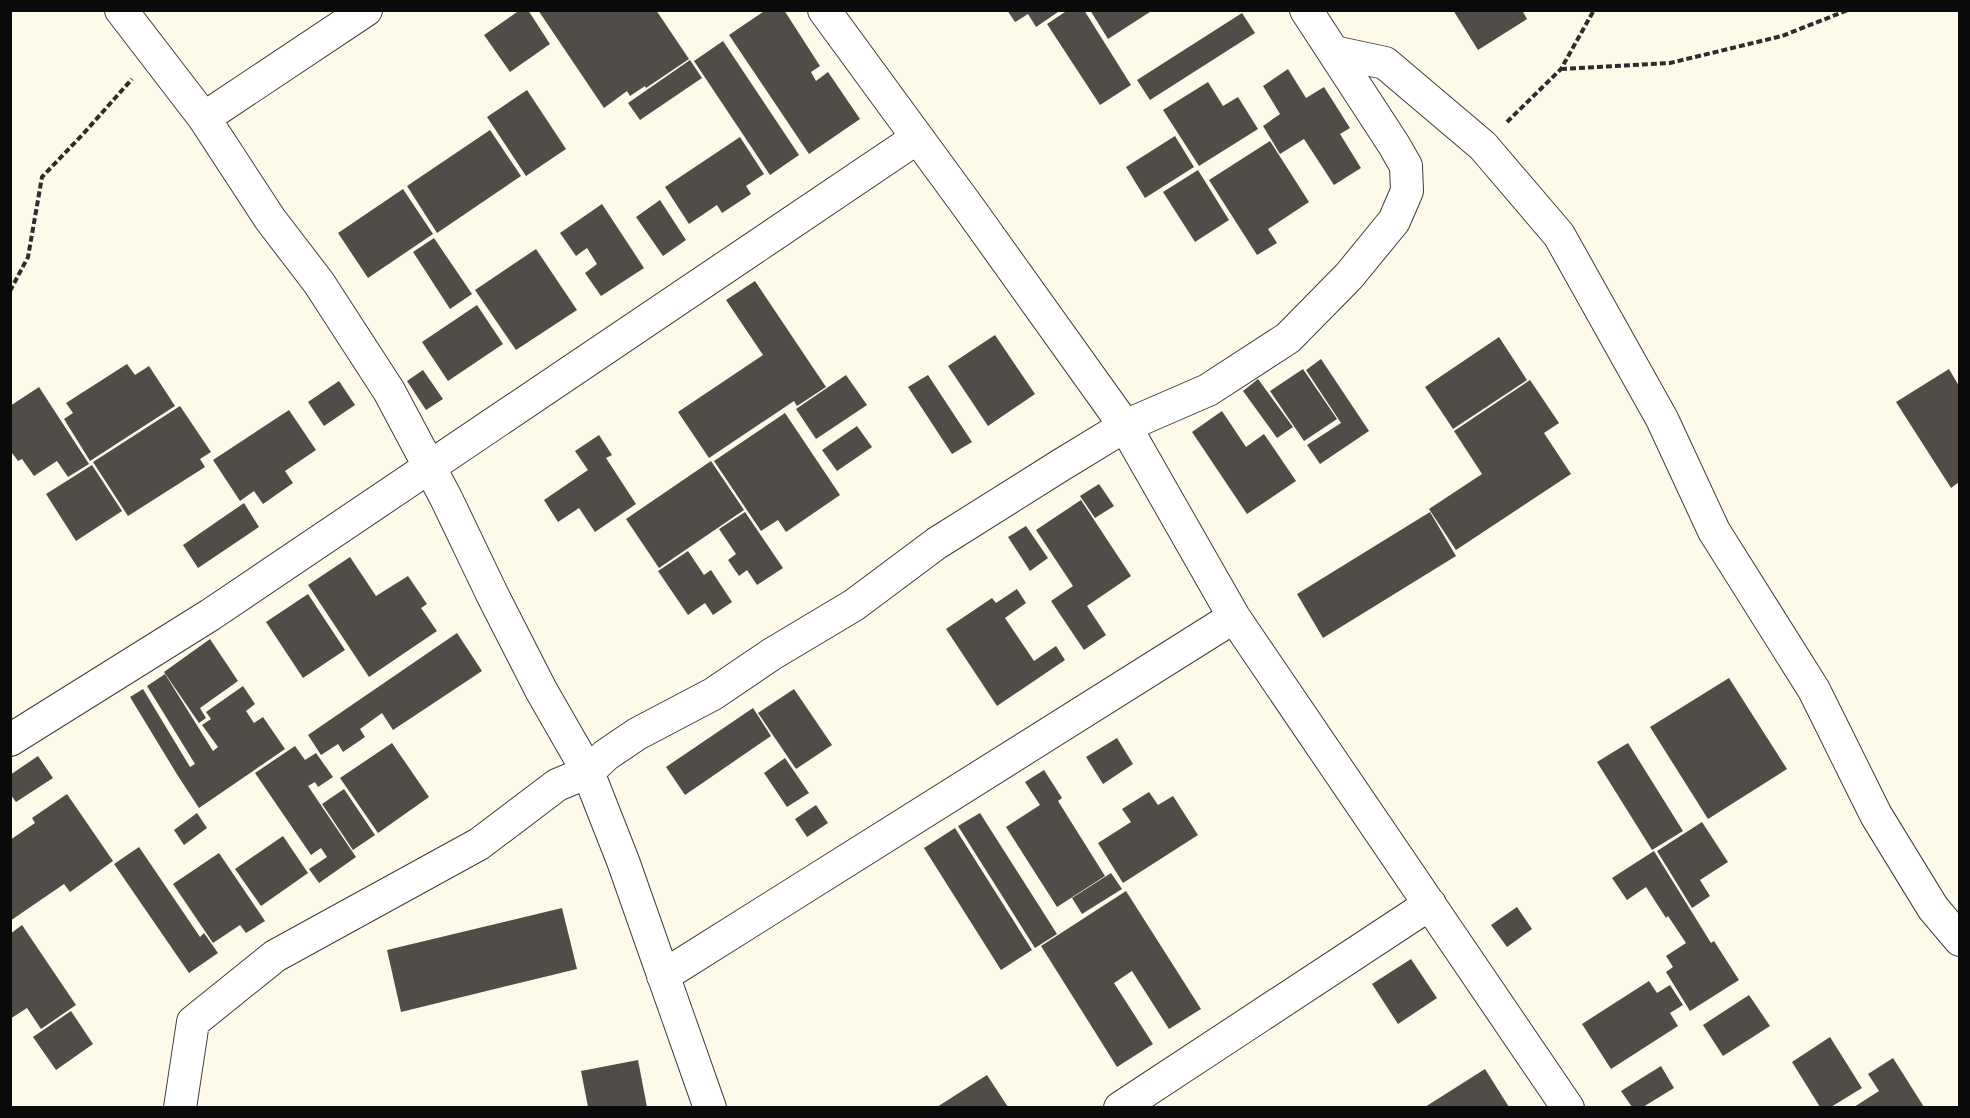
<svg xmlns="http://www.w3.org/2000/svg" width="1970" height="1118" viewBox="0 0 1970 1118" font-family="Georgia,serif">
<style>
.building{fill:#524c48}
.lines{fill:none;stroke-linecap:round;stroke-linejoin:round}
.street-casing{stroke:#3d3d3d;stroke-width:34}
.path{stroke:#2c2c2c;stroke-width:4;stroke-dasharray:6 3;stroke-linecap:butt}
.street{stroke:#fff;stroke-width:32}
</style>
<rect width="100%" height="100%" fill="#fefae9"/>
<path class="building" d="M520,10h8l22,34 -40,28 -26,-37z
M538,10h118l33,49 -43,29 -1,-2 -15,10 -3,-5 -23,17z
M766,10h18l36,56 -9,6 5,9 12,-9 32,47 -51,35 -80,-119z
M1007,10h54l-25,17 -8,-13 -13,8z
M1068,10h16l47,75 -31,20 -53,-81z
M1090,10h63l-45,29z
M1453,10h69l5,9 -49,31z
M1242,13l13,20 -105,67 -13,-20z
M723,41l76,114 -29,20 -76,-114z
M690,60l12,18 -62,42 -12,-17z
M1288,69l18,29 18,-11 26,41 -10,6 21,34 -27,17 -30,-46 -24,15 -17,-28 17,-12 -17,-28z
M1208,82l15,24 15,-9 20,32 -59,37 -36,-56z
M527,90l39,59 -40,27 -39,-59z
M490,130l31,46 -84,57 -30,-47z
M1175,136l19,31 -49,31 -19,-31z
M740,137l24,37 -18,12 5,8 -29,19 -5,-8 -28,19 -24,-37z
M1270,141l39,61 -41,27 9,14 -20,12 -48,-75z
M1198,170l31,50 -34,22 -32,-50z
M403,189l30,45 -65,44 -30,-45z
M660,200l26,40 -23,16 -27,-39z
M602,204l42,64 -43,28 -16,-23 12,-9 -10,-16 -11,8 -16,-23z
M434,238l38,56 -22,15 -37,-57z
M536,249l41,61 -61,40 -41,-60z
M755,281l71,106 -29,19 -3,-5 -85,57 -31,-46 85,-57 -37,-55z
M477,305l26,39 -55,37 -26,-39z
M995,335l40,59 -47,32 -40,-60z
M1499,337l28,43 -74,49 -28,-42z
M1321,359l48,72 -49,33 -13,-19 34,-22 -35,-53z
M127,364l8,11 14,-9 26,40 -85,55 -26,-42 9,-6 -7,-10z
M1303,369l34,50 -33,22 -34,-50z
M1949,369l10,17v96l-8,6 -55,-86z
M423,370l20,29 -17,11 -19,-29z
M846,375l21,30 -51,34 -20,-30z
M928,375l44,67 -20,12 -44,-67z
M1258,379l35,48 -16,11 -34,-47z
M1530,380l29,43 -15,10 27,41 -115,76 -27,-41 53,-35 -28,-43z
M339,381l16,24 -31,21 -16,-24z
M39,387l50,77 -21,13 -11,-16 -23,15 -12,-17 -4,2 -8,-11v-44z
M180,406l31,46 -11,7 5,8 -77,49 -35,-54z
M289,410l27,40 -31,21 8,12 -30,21 -9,-13 -14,10 -27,-41z
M1222,411l24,36 18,-13 32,47 -49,33 -55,-82z
M785,413l55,82 -54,37 -8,-12 -17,11 -47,-70z
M857,426l15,21 -35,24 -15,-21z
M599,435l13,20 -6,3 30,46 -41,28 -16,-24 -21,14 -14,-22 44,-30 -13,-19z
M711,461l33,49 -85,58 -33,-49z
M92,465l30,46 -46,30 -30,-47z
M1099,484l15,22 -19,12 -15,-22z
M1081,500l50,76 -44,30 19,29 -22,15 -33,-49 22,-15 -37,-56z
M244,503l15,24 -61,41 -15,-23z
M745,512l38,56 -26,17 -10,-15 -8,6 -11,-16 8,-6 -17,-25z
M1430,512l26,44 -133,82 -26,-44z
M1026,526l22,32 -18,13 -22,-34z
M688,551l16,24 7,-5 21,32 -19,13 -8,-12 -17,12 -30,-44z
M350,557l26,39 32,-20 19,28 -6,4 16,23 -68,46 -61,-92z
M1017,589l9,14 -21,15 29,43 22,-15 9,14 -68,46 -51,-77 46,-31 4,5z
M308,594l37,56 -42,28 -37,-56z
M457,633l25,38 -89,59 -11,-17 -22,16 5,8 -22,15 -5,-8 -17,11 -13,-20z
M210,639l28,42 -38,27 6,10 -7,5 -35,-51z
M165,674l48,77 5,-4 -16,-22 9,-6 -5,-7 37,-26 12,18 -9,7 8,12 9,-6 22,32 -86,59 -21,-32 -48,-79 13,-8 47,78 5,-3 -48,-78z
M1729,678l58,91 -79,50 -58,-92z
M794,689l38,56 -36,24 -38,-56z
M753,708l18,28 -86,59 -19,-28z
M1117,738l16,26 -30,20 -17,-27z
M392,743l37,54 -51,36 -38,-55z
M1628,743l55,88 -31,19 -55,-88z
M295,746l10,14 11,-7 17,24 -15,10 -3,-5 -7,4 48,71 -37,26 -10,-14 18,-12 -6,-9 -10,7 -56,-82z
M38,756l15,22 -37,24 -6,-8v-19z
M785,758l24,35 -22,14 -23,-34z
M1044,770l18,28 -4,3 47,75 -48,31 -51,-80 34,-22 -15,-23z
M344,789l31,46 -22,15 -31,-46z
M1149,792l9,13 15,-9 25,39 -75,48 -25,-40 33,-21 -9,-13z
M67,794l46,67 -43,31 -6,-8 -54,37v-81l25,-17 -3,-5z
M816,805l12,18 -21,14 -12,-18z
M197,813l10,15 -23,17 -10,-15z
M980,813l77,121 -22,14 -77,-122z
M1702,822l26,40 -28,18 10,16 -18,12 -35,-57z
M955,828l77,122 -31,20 -77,-122z
M283,836l25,37 -47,33 -26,-37z
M139,847l61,90 4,-4 14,20 -29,20 -75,-109z
M1654,851l57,92 3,-2 25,39 -49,31 -24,-39 7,-5 -7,-11 20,-13 -18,-27 -2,2 -20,-31 -19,13 -15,-22z
M219,853l46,68 -19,12 -6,-8 -27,18 -40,-59z
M1111,873l11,16 -40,25 -10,-16z
M1126,891l75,118 -32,20 -37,-58 -18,12 39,61 -36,23 -76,-121z
M1517,907l15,22 -25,18 -16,-22z
M562,908l15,61 -176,43 -14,-62z
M22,925l54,80 -35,24 -14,-21 -17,11v-85z
M1411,959l26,39 -39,26 -26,-40z
M1649,981l8,12 13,-8 13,20 -13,8 8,13 -67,43 -29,-45z
M1749,995l21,31 -47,30 -20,-31z
M71,1011l22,33 -37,26 -23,-33z
M1830,1037l32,51 -31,19h-11l-28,-45z
M1893,1058l31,49h-70l25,-16 -11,-17z
M638,1060l9,47h-59l-7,-36z
M1661,1066l13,22 -31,19h-11l-11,-16z
M1485,1069l24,38h-84z
M987,1075l21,32h-71z"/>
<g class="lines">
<g class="street-casing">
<path id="street" d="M121,10l83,108 66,101 49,64 70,108 57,107 47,98 48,94 47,82 35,89 87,247
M824,10l145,198 156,218 109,191 334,491
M1334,52l51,11 98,83 76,89 103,184 52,112 100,159 62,125 57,93 27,32
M204,118l162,-108
M10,740l200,-125 707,-477
M663,976l571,-359
M180,1108l13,-86 82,-66 204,-112 78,-59 31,-13 18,-17 31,-21 76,-40 59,-40 82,-49 83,-62 124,-78 64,-39 83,-36 80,-52 61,-62 45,-55 13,-30 -1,-25 -12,-21 -88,-135
M1120,1108l310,-204"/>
</g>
<path class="path" d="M1561,69l109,-6 112,-27 66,-26
M1507,122l54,-53 33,-59
M10,291l18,-34 14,-80 42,-44 48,-54"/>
<use href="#street" class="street"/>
</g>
<rect width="1970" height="1118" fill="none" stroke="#0a0a0a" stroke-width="24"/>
</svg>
